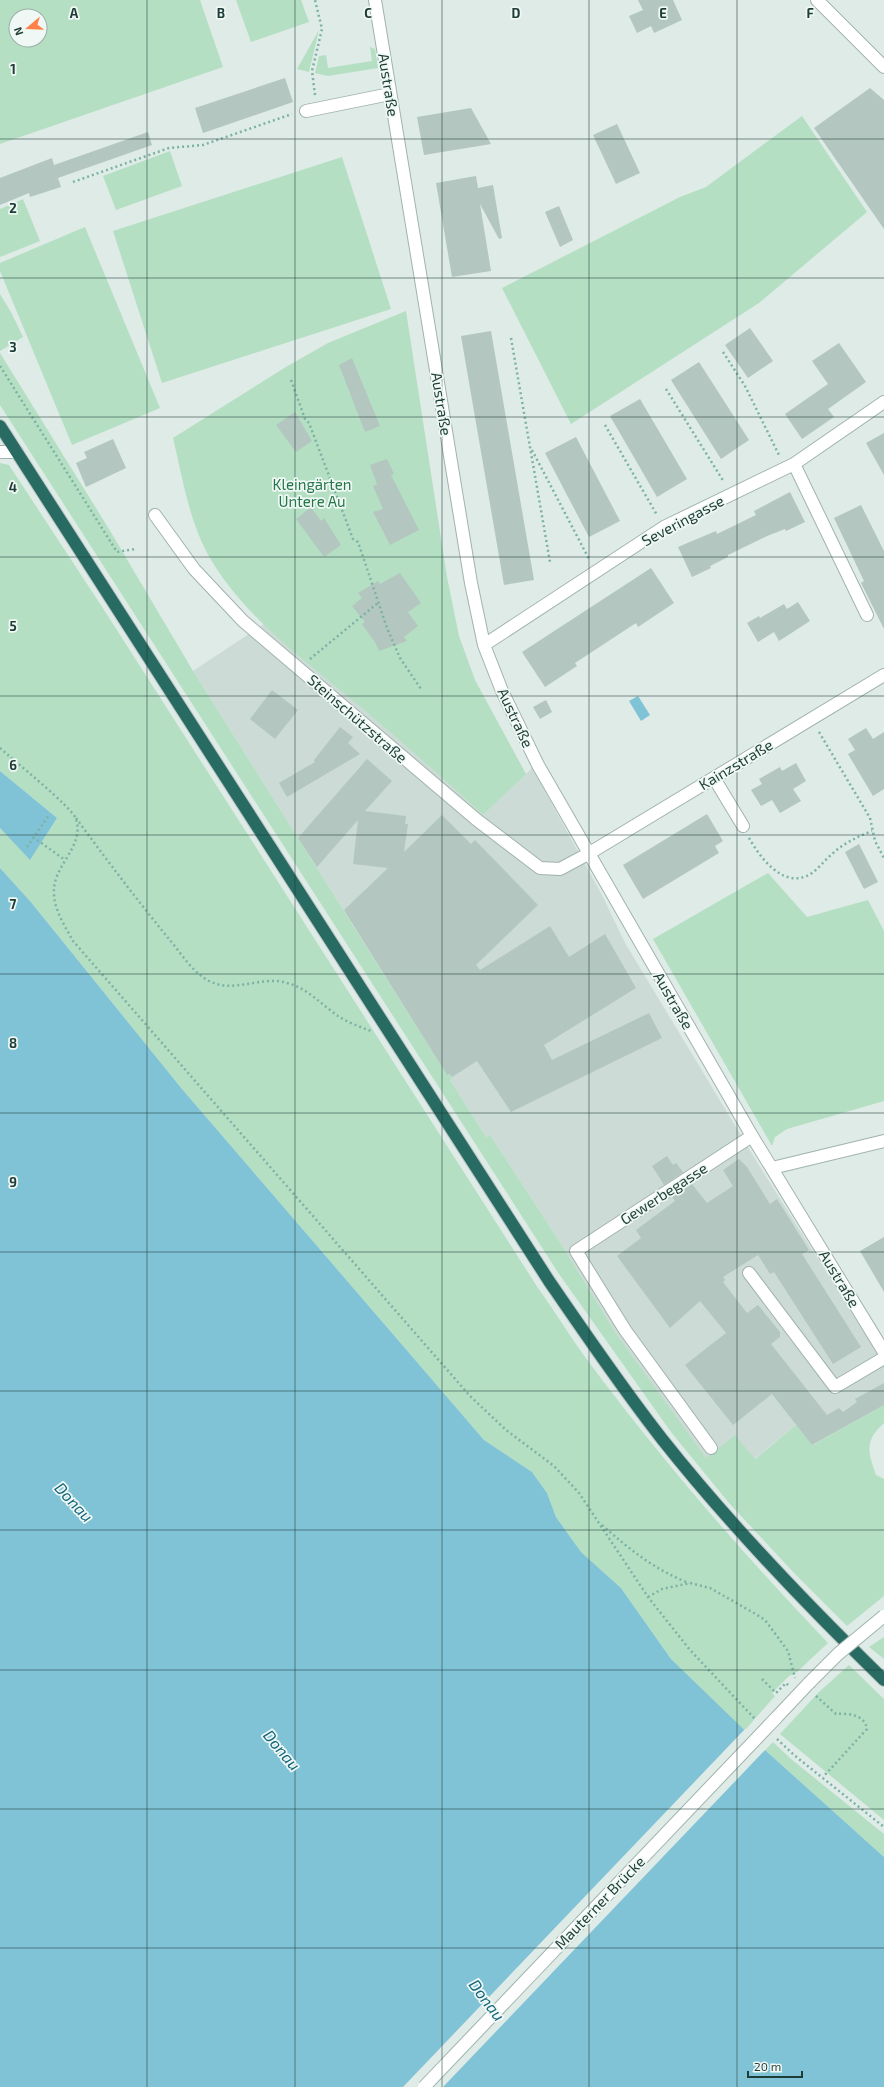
<svg xmlns="http://www.w3.org/2000/svg" width="884" height="2087" viewBox="0 0 884 2087" font-family="'Exo 2',sans-serif">
<style>
.built{fill:#ccdbd5}
.green{fill:#b5dfc3;fill-rule:evenodd}
.water{fill:#80c3d6}
.pier{fill:#deebe6}
.building{fill:#b3c6c0}
.lines{fill:none;stroke-linecap:round;stroke-linejoin:round}
.minor-casing{stroke:#a1b3ae;stroke-width:14}
.highway-casing{stroke:#bcc5c3;stroke-width:14}
.path{stroke:#7cb2a5;stroke-width:2.5;stroke-dasharray:2 3;stroke-linecap:butt}
.minor{stroke:#fff;stroke-width:12}
.highway{stroke:#276b62;stroke-width:12}
.minor-bridge-casing{stroke:#a1b3ae;stroke-width:14;stroke-linecap:butt}
.minor-bridge{stroke:#fff;stroke-width:12}
.grid{fill:none;stroke:#1e3d36;stroke-width:1;stroke-opacity:0.55}
.labels{text-anchor:middle;stroke-width:3.5;stroke-linejoin:round;paint-order:stroke}
.street-label{font-size:15px;fill:#1e3d36;stroke:#eff8f4}
.park-label{font-size:15px;fill:#25774a;stroke:#eff8f4}
.water-label{font-size:16px;font-style:italic;fill:#13657d;stroke:#eff8f4}
.grid-label{font-size:13px;text-anchor:middle;font-weight:bold;fill:#1e3d36;stroke:#eff8f4;stroke-width:3.5;stroke-linejoin:round;paint-order:stroke}
</style>
<rect width="100%" height="100%" fill="#deebe6"/>
<path class="built" d="M264,624l156,132 63,59 49,-47 70,127 23,48 132,219 127,202v41l-72,40 -16,-20 -42,34h-48l-89,-124 -54,-88 -73,-112 -4,2 -36,-57v-6l-3,1 -254,-404z"/>
<path class="green" d="M0,0h200l23,67 -223,77zM16,16h24v24h-24z
M236,0h65l8,22 -58,20z
M319,30l-10,42 -12,-3z
M370,47l5,2 3,19 -50,8 -13,-3 4,-17 7,-1 2,13 44,-7z
M802,116l65,96 -108,91 -188,121 -69,-136 178,-91 26,-10z
M170,151l12,35 -66,24 -13,-34z
M342,157l49,152 -229,74 -49,-152z
M23,199l17,42 -40,16v-48z
M85,227l75,181 -88,37 -72,-174v-8z
M0,294l12,20 11,23 -23,14z
M406,311l41,266 12,59 16,44 51,94 -43,41c-42,-39 -84,-76 -127,-112 -54,-45 -116,-89 -150,-152 -18,-35 -24,-76 -33,-113l113,-71 42,-24z
M0,353l112,181 81,137 254,404 3,-1 2,3 -2,3 36,57 4,-2 73,112 54,88 89,123 29,-23 20,24 41,-34 17,20 71,-40v18c-20,18 -16,29 -8,52l8,4v117l-37,30 -51,-51 -67,-72 -58,-71 -112,-158 -559,-869z
M0,463l9,2 97,148 432,675c18,25 34,52 53,77 73,98 153,190 237,278l-31,29 -8,4 -17,17 3,3 -31,35 -73,-72 -50,-71 -40,-36 -25,-35 -9,-24 -15,-21 -48,-32 -302,-351 -152,-188 -30,-33v-40l30,31 27,-41 -57,-47z
M768,873l39,44 61,-17 16,31v170l-97,28 -12,8 -3,9 -119,-207z
M884,1637v22l-15,-12z
M849,1665l35,34v121l-104,-86 39,-42z
M773,1742l18,17 93,75v23l-119,-107z"/>
<path class="water" d="M638,696l12,19 -9,6 -12,-20z
M0,771l57,47 -27,42 -30,-32z
M0,868l30,33 152,188 302,351 48,32 15,21 9,24 25,35 40,36 50,71 94,91 119,107v230h-884z"/>
<path class="pier" d="M745,1729l21,20 -323,338h-40z"/>
<path class="building" d="M638,0h35l9,20 -28,13 -3,-7 -14,7 -8,-17 14,-6z
M285,78l8,24 -90,31 -8,-25z
M870,88l14,12v129l-70,-101z
M471,108l20,36 -67,11 -7,-38z
M617,124l23,49 -24,11 -23,-49z
M148,132l4,13 -94,33 3,9 -31,10 -1,-4 -29,12v-27l52,-20 2,7z
M476,176l2,12 15,-3 9,53 -3,1 -19,-35 11,67 -39,6 -16,-94z
M559,206l14,34 -13,7 -15,-35z
M750,328l23,33 -25,17 -23,-33z
M491,331l43,249 -30,5 -43,-249z
M839,343l27,39 -38,27 6,8 -32,22 -17,-25 43,-30 -16,-23z
M352,358l28,68 -15,6 -26,-67z
M699,362l50,78 -28,19 -50,-79z
M640,399l47,80 -30,18 -47,-81z
M295,412l17,29 -16,11 -20,-27z
M884,433v42l-18,-32z
M576,437l44,84 -31,16 -44,-84z
M113,439l13,29 -40,19 -10,-24 11,-5 -3,-6z
M387,459l7,15 -3,1 28,55 -29,15 -17,-33 10,-3 -10,-23 4,-2 -7,-19z
M790,492l15,30 -19,9 -1,-2 -18,7 -39,19v2l-18,9 1,2 -19,9 -14,-30 38,-16 1,3 39,-19 -2,-4z
M861,505l23,46v78l-23,-46 3,-2 -30,-63z
M311,507l10,14 3,-3 17,27 -17,12 -28,-38z
M651,568l23,35 -36,24 -2,-4 -32,21 -29,19 2,3 -32,21 -23,-35z
M400,573l21,30 -13,9 10,14 -14,11 3,4 -28,10 -3,-7 -14,-20 3,-2 -13,-16 10,-8 -4,-5 20,-12 2,3z
M798,602l12,19 -31,20 -5,-9 -16,10 -11,-19 12,-7 1,2 24,-14 3,5z
M272,690l26,20 -23,29 -25,-20z
M546,700l6,12 -12,7 -7,-12z
M340,727l13,10 -5,6 12,11 -73,43 -8,-14 36,-21 -1,-2z
M866,728l7,11 11,-7v57l-11,7 -25,-42 7,-4 -7,-11z
M367,759l25,22 -27,30 41,5 -1,8h3l-4,28 38,-37 29,29 4,-4 63,65 -62,60 4,5 70,-44 19,31 36,-23 31,54 -92,57 8,15 97,-47 13,25 -151,74 -34,-51 -25,16 -2,-3 -3,1 -103,-165 44,-42 -35,-4 5,-44 -41,47 -19,-29z
M796,763l10,18 -13,8 8,12 -21,12 -8,-13 -11,6 -10,-16 11,-6 -3,-5 21,-12 2,4z
M707,814l16,27 -8,5 4,7 -76,46 -20,-34z
M859,844l19,38 -14,7 -19,-37z
M667,1156l6,9 3,-2 7,9 -19,13 -12,-19z
M739,1159l8,8 23,37 7,-5 32,51 -7,4 59,93 -28,17 -59,-92 -4,2 -12,-19 -35,22 2,3 -2,2 24,31 11,-8 22,27v5l-9,7 56,71 12,-7 4,4 14,-10 -2,-3 29,-16v22l-72,40 -40,-51 -39,31 -48,-60 41,-32 -26,-32 -30,27 -53,-72 24,-18 -5,-8 39,-29 -3,-4 20,-13 15,19 26,-17 -10,-16z
M884,1237v55l-24,-41z"/>
<g class="lines">
<g class="minor-casing">
<path id="minor" d="M375,0l96,583 13,62 18,46 36,74 214,371 132,216
M817,0l67,67
M306,111l84,-17
M0,452h17
M794,464l73,151
M155,515l39,54 49,52 234,199 63,48 20,1 28,-15 296,-179
M484,645l180,-118 130,-63 90,-62
M714,778l29,48
M772,1168l112,-27
M749,1273l86,114 49,-29
M711,1448l-86,-118 -49,-79 176,-115
M776,1718l33,-35"/>
</g>
<g class="highway-casing">
<path id="highway" d="M0,426l549,855c37,54 73,107 113,158 68,86 144,165 222,241"/>
</g>
<path class="path" d="M315,95l-3,-24 10,-42 -7,-29
M73,182l96,-34 34,-3 89,-31
M511,338l39,224
M723,352l22,34 34,69
M0,366l117,186 18,-3
M291,380l14,39 4,4 44,116 5,3 29,86 13,30 21,31
M666,389l58,93
M605,425l52,90
M532,450l57,109
M310,659l69,-57
M819,732l51,86 5,23 9,17
M0,748c13,12 72,59 76,71 9,28 -24,47 -22,74 0,17 11,33 19,48l397,455 36,34 48,36 25,27 69,104 42,53 65,69
M76,818c30,41 61,82 93,121 12,14 23,33 40,42 25,13 53,-6 78,2 20,5 34,21 51,33 9,6 22,11 33,15
M33,837l32,23
M749,838c12,21 36,53 63,35 7,-5 13,-13 20,-19 12,-11 25,-17 40,-23
M27,847l22,-32
M602,1525c27,24 53,45 87,58
M648,1597l14,-8 28,-6 20,5 44,25 11,7 23,31 7,27
M762,1679l14,14 10,-10 2,2
M816,1696l20,18c13,-1 29,1 31,15l-44,48
M777,1739l17,16 90,72"/>
<use href="#minor" class="minor"/>
<use href="#highway" class="highway"/>
<g class="minor-bridge-casing">
<path id="minor-bridge" d="M809,1683l29,-29 46,-38
M424,2087l352,-369"/>
</g>
<use href="#minor-bridge" class="minor-bridge"/>
</g>
<path class="grid" d="M147,0v2087M295,0v2087M442,0v2087M589,0v2087M737,0v2087M0,139h884M0,278h884M0,417h884M0,557h884M0,696h884M0,835h884M0,974h884M0,1113h884M0,1252h884M0,1391h884M0,1530h884M0,1670h884M0,1809h884M0,1948h884"/>
<g class="labels">
<g class="street-label">
<text transform="translate(388 85) rotate(81)" y="5">Austraße</text>
<text transform="translate(441 404) rotate(81)" y="5">Austraße</text>
<text transform="translate(683 521) rotate(-28)" y="5">Severingasse</text>
<text transform="translate(515 718) rotate(65)" y="5">Austraße</text>
<text transform="translate(357 719) rotate(41)" y="5">Steinschützstraße</text>
<text transform="translate(736 765) rotate(-31)" y="5">Kainzstraße</text>
<text transform="translate(673 1001) rotate(60)" y="5">Austraße</text>
<text transform="translate(664 1194) rotate(-33)" y="5">Gewerbegasse</text>
<text transform="translate(839 1279) rotate(59)" y="5">Austraße</text>
<text transform="translate(600 1903) rotate(-46)" y="5">Mauterner Brücke</text>
</g>
<g class="park-label">
<text x="312" y="490">Kleingärten<tspan x="312" dy="17">Untere Au</tspan></text>
</g>
<g class="water-label">
<text transform="translate(74 1502) rotate(47)" y="6">Donau</text>
<text transform="translate(282 1750) rotate(50)" y="6">Donau</text>
<text transform="translate(487 2000) rotate(53)" y="6">Donau</text>
</g>
</g>
<g class="grid-label">
<text x="74" y="18">A</text>
<text x="221" y="18">B</text>
<text x="368" y="18">C</text>
<text x="516" y="18">D</text>
<text x="663" y="18">E</text>
<text x="810" y="18">F</text>
<text x="13" y="74">1</text>
<text x="13" y="213">2</text>
<text x="13" y="352">3</text>
<text x="13" y="492">4</text>
<text x="13" y="631">5</text>
<text x="13" y="770">6</text>
<text x="13" y="909">7</text>
<text x="13" y="1048">8</text>
<text x="13" y="1187">9</text>
</g>
<g transform="translate(28 28) rotate(251)"><circle r="19" fill="#eff8f4" stroke="#9bada8"/>
<path d="M0-3L7 15L0 10L-7 15Z" fill="#ff8149"/>
<text y="-6" font-size="11" font-weight="bold" text-anchor="middle" fill="#1e3d36">N</text>
</g>
<path d="M748 2071v6h54v-6" fill="none" stroke="#1e3d36" stroke-width="2"/>
<text x="754" y="2071" font-size="12" fill="#1e3d36" stroke="#eff8f4" stroke-width="3" paint-order="stroke">20 m</text>
</svg>
